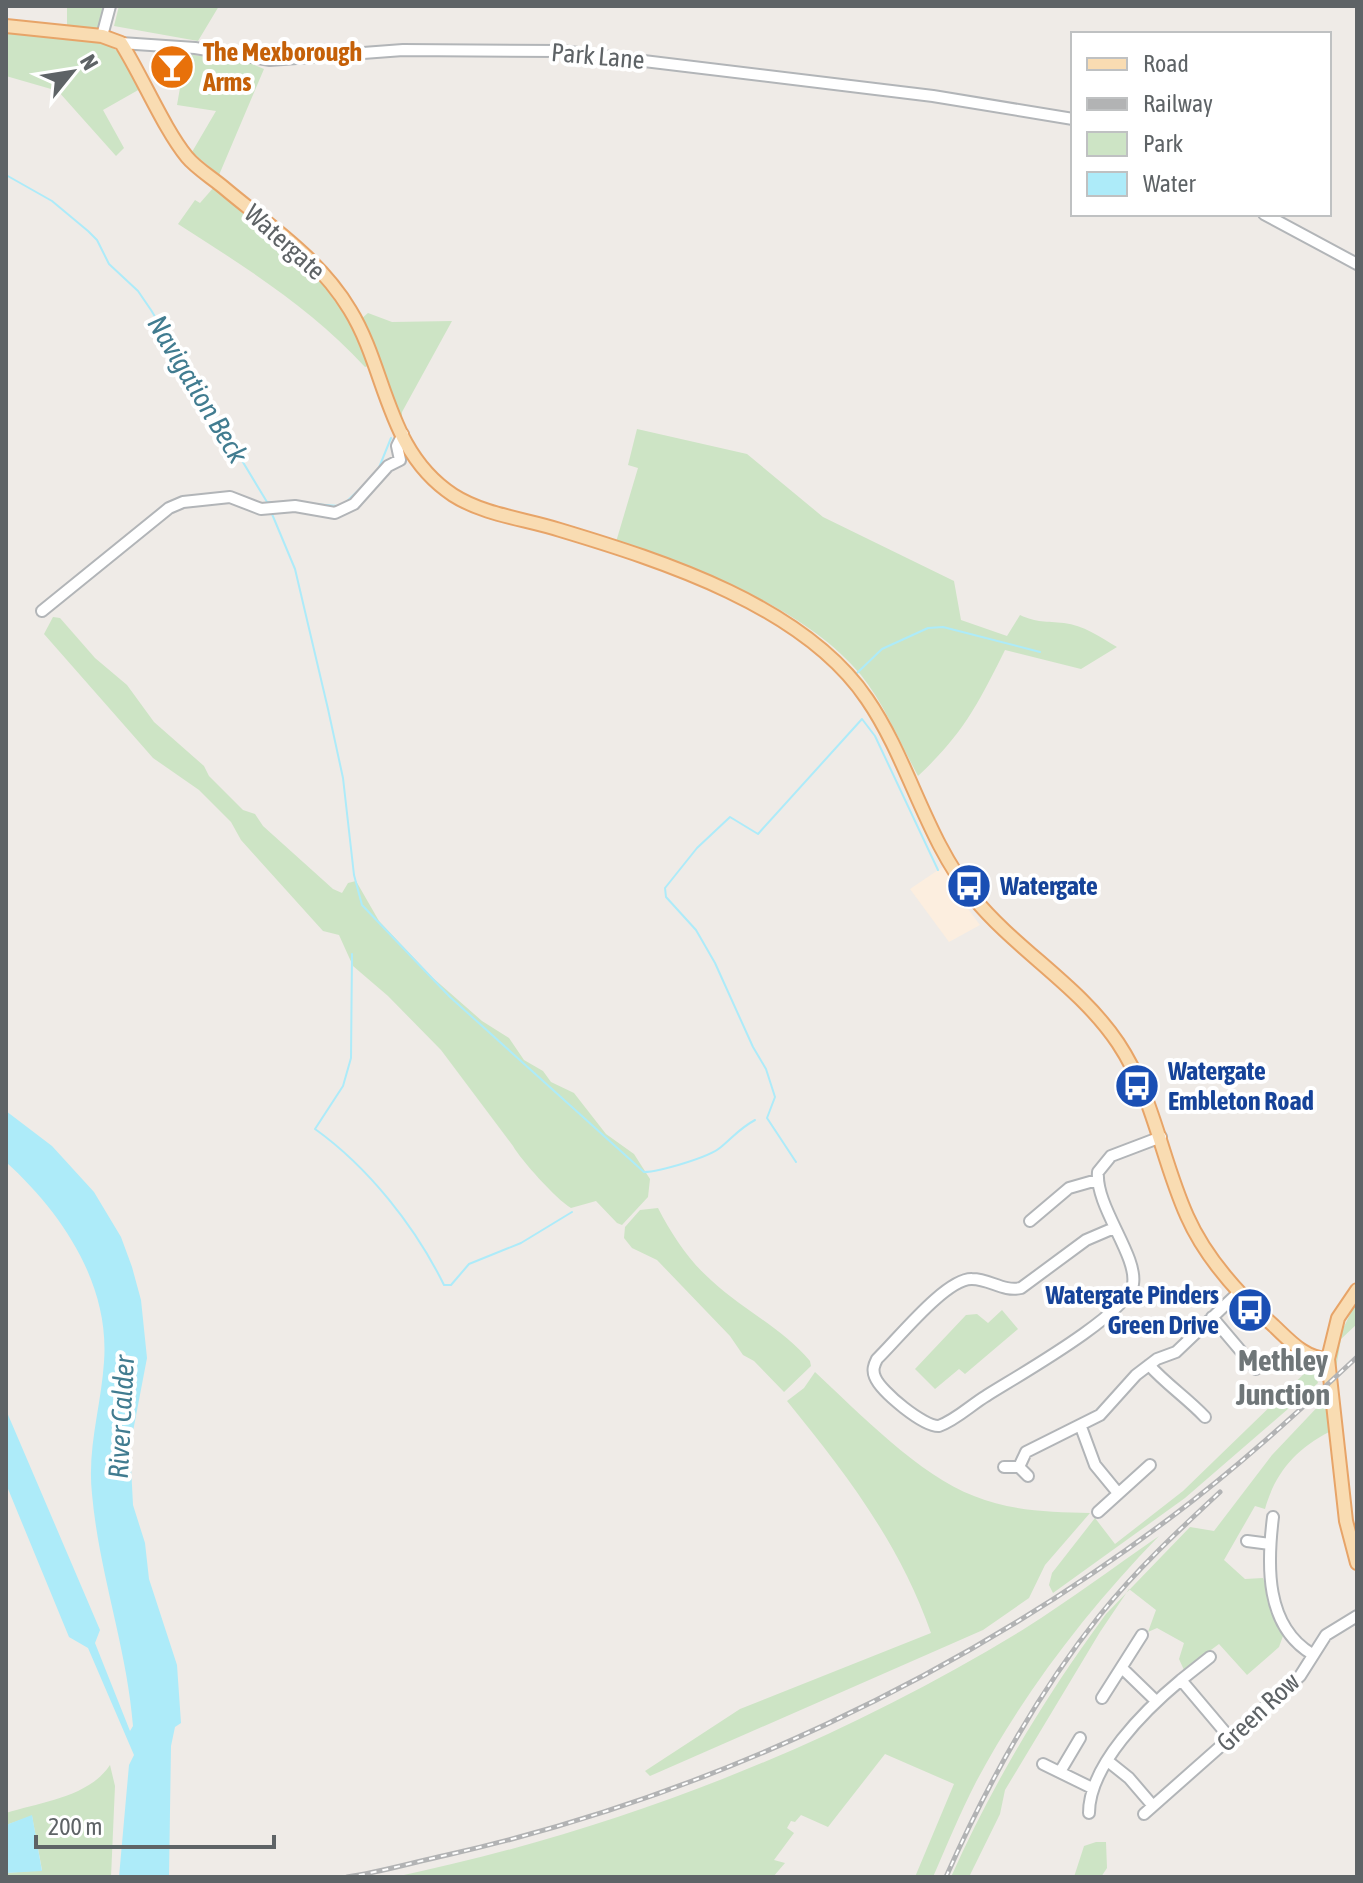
<svg xmlns="http://www.w3.org/2000/svg" width="1363" height="1883" viewBox="0 0 1363 1883" font-family="'Asap Condensed',sans-serif">
<style>
.commercial{fill:#fceedf}
.green{fill:#cde4c5}
.water{fill:#adebf9}
.lines{fill:none;stroke-linecap:round;stroke-linejoin:round}
.stream{stroke:#adebf9;stroke-width:2}
.minor-casing{stroke:#b2b5b8;stroke-width:14}
.major-casing{stroke:#e7a468;stroke-width:16}
.minor{stroke:#fff;stroke-width:10}
.major{stroke:#f9dcb2;stroke-width:12}
.rail-casing{stroke:#b2b3b4;stroke-width:5}
.rail{stroke:#fff;stroke-width:2;stroke-dasharray:6;stroke-linecap:butt}
.labels{text-anchor:middle;stroke-width:8;stroke-linejoin:round;paint-order:stroke}
.food-label{font-size:26px;font-weight:bold;fill:#c56008;stroke:#fff;text-anchor:start}
.street-label{font-size:26px;fill:#5e6366;stroke:#fff}
.transit-label{font-size:26px;font-weight:bold;fill:#164399;stroke:#fff;text-anchor:start}
.water-label{font-size:28px;font-style:italic;fill:#417c90;stroke:#fff}
.quarter-label{font-size:30px;font-weight:bold;fill:#6f7678;stroke:#fff}
</style>
<rect width="100%" height="100%" fill="#efebe7"/>
<path class="commercial" d="M944,866l13,21 -3,3 26,35 -31,17 -39,-53z"/>
<path class="green" d="M67,6h36l-5,23 -31,-2z
M119,6h100l-21,35 -84,-15z
M6,30c30,5 95,3 116,25 8,9 13,22 18,34l-37,21 21,38 -8,8 -58,-65 -52,-15z
M186,54l62,8 16,7 -45,106 -27,-23 24,-41 -39,-6z
M214,187l93,76 37,46 24,57 -3,1c-54,-59 -120,-100 -187,-143l17,-24 5,3z
M368,313l24,9 60,-1 -50,91v11l-41,-104z
M637,429l110,25 76,63 131,64 7,39 46,16 13,-21c17,8 26,6 44,8 19,2 36,14 53,24l-36,22 -76,-19c-27,54 -42,84 -87,126 -18,-33 -33,-71 -57,-101 -56,-68 -164,-107 -245,-133l22,-74 -10,-3z
M53,617l7,1 35,40 32,27 27,37 50,44 5,10 34,34 12,4 8,12 70,63 9,4 6,-10 8,-2 23,40 54,57 49,43 27,17 15,22 19,11 8,11 23,11 32,41 28,20 16,25 -2,18 -26,28 -5,-2 -21,-22 -25,7c-15,-9 -50,-48 -58,-62l-72,-96 -53,-54 -35,-30 -14,-31 -16,-4 -82,-91 -10,-18 -32,-32 -46,-32 -109,-124z
M658,1208c14,27 31,53 54,73 31,29 69,46 98,80l1,5 -27,26 -30,-31 -11,-6 -13,-19 -73,-76 -25,-12 -8,-10 1,-11 15,-17z
M1357,1300v24l-16,15 -6,35 3,-35z
M1002,1310l16,19 -53,45 -6,-5 -24,20 -20,-20 51,-54 11,-1 11,9z
M1312,1366l6,17 -133,115 -132,95 -4,-8 3,-12 43,-55 20,26 68,-53z
M815,1372c43,40 105,104 159,124 37,15 76,16 116,17l-45,52 -16,33 -46,32 -333,146 -5,-5 95,-62 191,-76c-31,-89 -86,-161 -144,-232l17,-13z
M1325,1399l4,33c-33,17 -54,41 -64,77l-10,-3 -31,54 21,19 18,-1 20,58 -4,11 -32,28 -28,-31 -35,26 -5,-11 5,-16 -27,-15 -9,4 8,-22 -27,-21 -29,43 -95,158 -5,24 -31,63h-18c42,-94 94,-180 155,-263l84,-87 24,4 58,-76z
M1159,1536c-71,73 -135,156 -183,246 -16,31 -29,63 -43,95h-18l39,-93 -69,-30 -57,73 -27,-12 -6,7 -4,-1 -4,7 7,5 -20,27 11,3 -12,14h-378c223,-47 434,-129 629,-248 46,-29 90,-62 135,-93z
M110,1765l5,21 -4,91h-105v-4l36,-3 -10,-54 -26,9v-12c35,-11 83,-16 104,-48z
M1096,1842h10l1,26 -6,9h-27l10,-31z"/>
<path class="water" d="M6,1111l46,35 42,46 27,45 11,30 9,33 6,58 -17,89 3,58 12,38 4,36 28,86 4,58 -6,4 -4,19 -2,131h-50l10,-112 5,-10 -46,-107 -19,-11 -63,-153v-74l94,220 -5,13 35,88 3,-5c-6,-78 -34,-153 -41,-232 -5,-46 9,-87 12,-132 6,-79 -43,-150 -98,-200z
M32,1815l10,56 -36,2v-48z"/>
<g class="lines">
<path class="stream" d="M6,175l46,26 36,30 9,9 12,24 29,27 13,19 116,192h20
M378,470l13,-32
M313,504l26,2
M344,504l19,-18
M272,514l23,55 33,140 15,69 11,97 8,30 88,92 194,175c15,0 66,-15 77,-25 12,-10 19,-19 34,-27
M856,674l26,-25 46,-21 15,-1 97,25
M352,954l-1,104 -8,28 -28,43c53,38 100,97 129,156h7l18,-21 52,-21 51,-31
M796,1162l-29,-44 8,-21 -9,-28 -13,-22 -38,-84 -19,-33 -30,-33 -1,-9 32,-40 33,-31 28,17 104,-115 13,17 63,134"/>
<g class="minor-casing">
<path id="minor" d="M102,36l8,-30
M121,43l74,5 75,12 133,-10 158,1 372,45 140,23
M1264,214l93,50
M42,611l127,-103 14,-6 47,-5 31,12 34,-3 40,7 19,-9 34,-38 12,-6 -3,-14 6,-12
M1030,1221l39,-33 28,-8
M1114,1228l-28,12 -65,48c-18,4 -31,-9 -49,-9 -26,-1 -75,61 -95,80 -3,6 -5,11 -2,18 6,15 49,50 64,49 17,-6 32,-21 47,-30 28,-18 141,-81 147,-112 5,-28 -38,-78 -35,-112l13,-16 50,-19
M1212,1317l44,52
M1149,1365c17,19 38,33 56,52
M1081,1427l14,38 23,28
M1004,1467h15l9,9
M1019,1467l7,-15 74,-37 36,-40 21,-16 19,-7 63,-60
M1098,1512l52,-47
M1273,1517c-6,48 -8,109 39,137
M1247,1541l23,3
M1122,1668l34,33
M1181,1680l29,-23
M1102,1698l40,-63
M1109,1762l20,16 24,28
M1043,1764l49,24
M1061,1770l19,-32
M1089,1813c0,-48 57,-104 92,-133l49,58
M1144,1814l156,-138 26,-41 31,-19"/>
</g>
<g class="major-casing">
<path id="major" d="M6,26l96,10 19,7c21,33 43,86 66,114 9,11 24,20 36,30 45,38 96,71 127,123 37,60 36,141 103,185 31,20 73,24 107,35 103,31 244,76 307,169 42,61 58,139 106,198 43,53 106,88 145,146 36,54 43,115 69,173 19,43 52,79 87,110 15,14 31,33 54,33
M1357,1290l-19,28 -10,41 18,162 11,42"/>
</g>
<use href="#minor" class="minor"/>
<use href="#major" class="major"/>
<g class="rail-casing">
<path id="rail" d="M347,1877c34,-5 67,-15 100,-22 260,-59 510,-177 723,-337 66,-49 127,-105 187,-161
M946,1877c41,-93 91,-183 154,-262 36,-45 78,-84 120,-123"/>
</g>
<use href="#rail" class="rail"/>
</g>
<defs>
<g id="bar-disc" transform="scale(2.3)"><circle r="9.5" fill="#e8710a" stroke="#fff"/><path d="M-6-5H6L.8 .8V4.5H3.5V6h-7V4.5H-.8V.8Z" fill="#fff"/></g>
<g id="bus-disc" transform="scale(2.3)"><circle r="9.5" fill="#1a4fb4" stroke="#fff"/><path d="M-5-6H5V4H4V6H2V4H-2V6H-4V4H-5ZM-3.5-4V0h7V-4ZM-3.5 1.2v1.5H-2V1.2ZM2 1.2v1.5H3.5V1.2Z" fill="#fff"/></g>
</defs>
<g fill-rule="evenodd">
<use href="#bar-disc" x="172" y="67"/>
<use href="#bus-disc" x="969" y="886"/>
<use href="#bus-disc" x="1137" y="1086"/>
<use href="#bus-disc" x="1250" y="1310"/>
</g>
<g class="labels">
<g class="food-label">
<text x="203" y="61">The Mexborough<tspan x="203" dy="30">Arms</tspan></text>
</g>
<g class="street-label">
<text transform="translate(598 56) rotate(5)" y="9">Park Lane</text>
<text transform="translate(285 242) rotate(42)" y="9">Watergate</text>
<text transform="translate(1258 1712) rotate(-43)" y="9">Green Row</text>
</g>
<g class="transit-label">
<text x="1000" y="895">Watergate</text>
<text x="1168" y="1080">Watergate<tspan x="1168" dy="30">Embleton Road</tspan></text>
<text x="1219" y="1304" text-anchor="end">Watergate Pinders<tspan x="1219" dy="30">Green Drive</tspan></text>
</g>
<g class="water-label">
<text transform="translate(198 389) rotate(59)" y="10">Navigation Beck</text>
<text transform="translate(121 1417) rotate(-87)" y="10">River Calder</text>
</g>
<g class="quarter-label">
<text x="1283" y="1371">Methley<tspan x="1283" dy="34">Junction</tspan></text>
</g>
</g>
<rect width="1363" height="1883" fill="none" stroke="#5e6366" stroke-width="16"/>
<rect x="1071" y="32" width="260" height="184" fill="#ffffff" stroke="#bfc1c2" stroke-width="2"/>
<rect x="1087" y="58" width="40" height="12" fill="#f9dcb2" stroke="#bfc1c2" stroke-width="2"/>
<text x="1143" y="72" font-size="24" fill="#5e6366">Road</text>
<rect x="1087" y="98" width="40" height="12" fill="#b2b3b4" stroke="#bfc1c2" stroke-width="2"/>
<text x="1143" y="112" font-size="24" fill="#5e6366">Railway</text>
<rect x="1087" y="132" width="40" height="24" fill="#cde4c5" stroke="#bfc1c2" stroke-width="2"/>
<text x="1143" y="152" font-size="24" fill="#5e6366">Park</text>
<rect x="1087" y="172" width="40" height="24" fill="#adebf9" stroke="#bfc1c2" stroke-width="2"/>
<text x="1143" y="192" font-size="24" fill="#5e6366">Water</text>
<g transform="translate(72 72) rotate(60)" stroke="#ffffff" stroke-width="6" paint-order="stroke">
<path d="M0-6L14 30L0 20L-14 30Z" fill="#5e6366"/>
<text y="-12" font-size="22" font-weight="bold" text-anchor="middle" fill="#5e6366">N</text>
</g>
<path d="M36 1835v12h238v-12" fill="none" stroke="#5e6366" stroke-width="4"/>
<text x="48" y="1835" font-size="24" fill="#5e6366" stroke="#ffffff" stroke-width="6" paint-order="stroke">200 m</text>
</svg>
